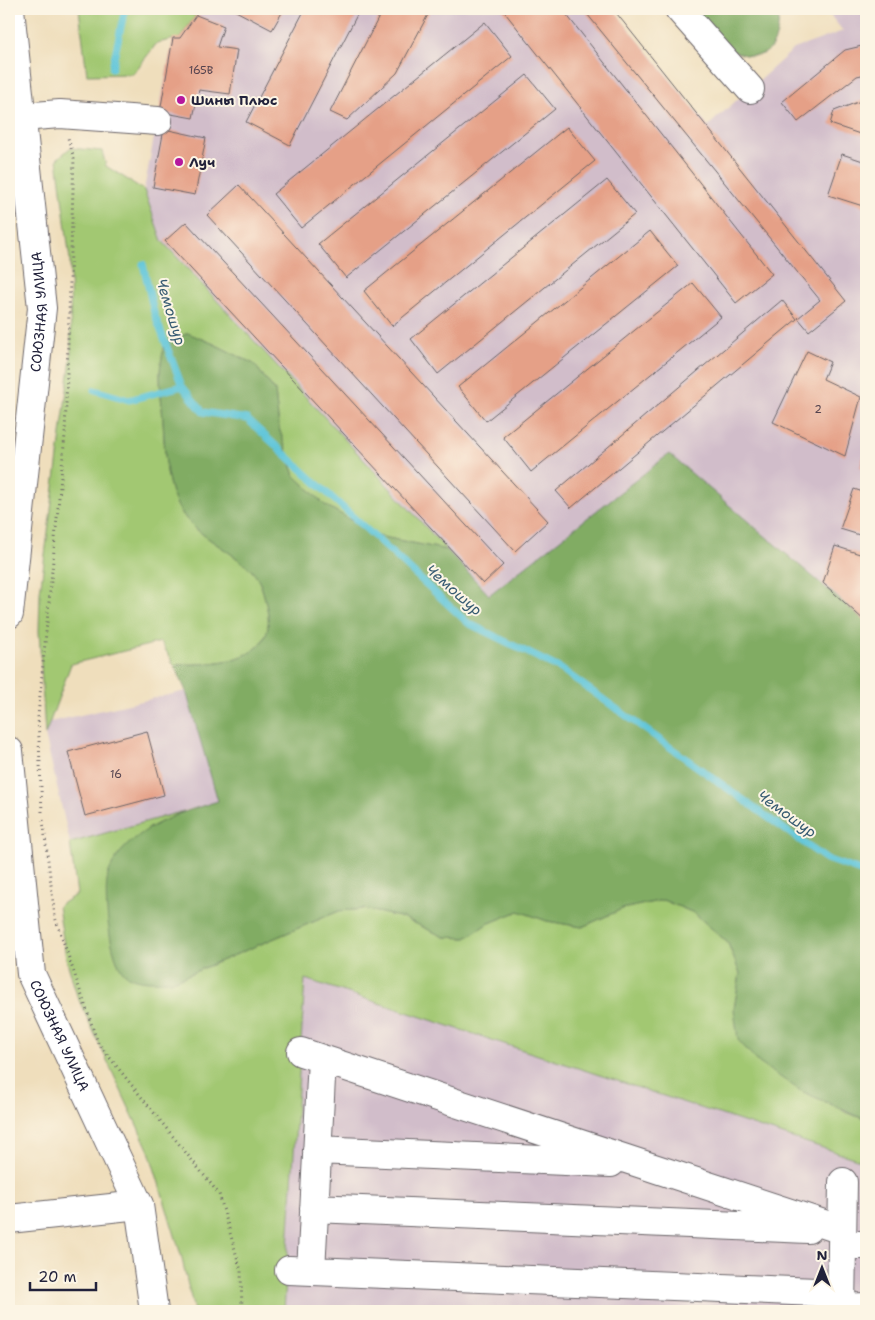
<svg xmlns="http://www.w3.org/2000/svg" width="875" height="1320" viewBox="0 0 875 1320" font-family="'Shantell Sans',sans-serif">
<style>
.industrial{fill:#d1bdca}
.green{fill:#a2c872;stroke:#627556}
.forest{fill:#81ac64;stroke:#526750}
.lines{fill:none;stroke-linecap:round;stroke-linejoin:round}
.stream{stroke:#5dc5d9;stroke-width:7}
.building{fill:#e5a087}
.minor-casing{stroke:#6a6468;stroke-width:30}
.major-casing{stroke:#6a6468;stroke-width:30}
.path{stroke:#6a6468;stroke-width:3;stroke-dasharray:1 4;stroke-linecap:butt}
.minor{stroke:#fff;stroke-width:28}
.major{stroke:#fff;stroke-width:28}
.poi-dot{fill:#b5179e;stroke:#fcf5e5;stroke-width:2}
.labels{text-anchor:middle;stroke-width:4;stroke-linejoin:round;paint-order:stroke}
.number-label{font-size:11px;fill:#53424e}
.poi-label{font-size:14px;font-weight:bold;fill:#22223b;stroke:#fcf5e5;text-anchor:start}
.street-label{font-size:14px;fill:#22223b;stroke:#fcf5e5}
.water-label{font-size:15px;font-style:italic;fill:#375b72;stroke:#fcf5e5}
</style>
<rect width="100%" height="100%" fill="#fcf5e5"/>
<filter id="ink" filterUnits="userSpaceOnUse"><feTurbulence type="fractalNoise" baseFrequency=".02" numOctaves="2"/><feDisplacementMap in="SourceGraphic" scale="10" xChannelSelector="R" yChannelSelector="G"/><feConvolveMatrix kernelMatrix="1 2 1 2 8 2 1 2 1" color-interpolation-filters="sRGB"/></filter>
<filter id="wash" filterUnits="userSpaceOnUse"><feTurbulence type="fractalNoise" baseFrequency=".0096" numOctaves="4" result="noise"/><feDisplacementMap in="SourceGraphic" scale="20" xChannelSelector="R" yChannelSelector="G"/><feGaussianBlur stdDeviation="1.12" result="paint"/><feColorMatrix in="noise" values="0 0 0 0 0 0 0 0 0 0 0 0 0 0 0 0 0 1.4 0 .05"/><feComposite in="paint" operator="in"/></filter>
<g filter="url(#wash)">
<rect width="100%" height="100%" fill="#efdebc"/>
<path class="industrial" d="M205,9h408l95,117 86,-77 49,-18 -18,-22h41v613l-197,-168 -180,142 -327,-355 -18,-51 29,-152z
M186,691l33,110 -149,42 -25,-108 5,-13z
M305,979l561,183v149h-582z"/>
<path class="green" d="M79,9h86l31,6 -16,23 -23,5 -24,31 -46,1z
M70,148l32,3 4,15 38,24 18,51 285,309 -69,-14 -53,-31 -30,-29 -16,-48 -4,-37 -21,-27 -40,-20 -26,-10 -23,10c-2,10 -5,20 -5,30 0,15 2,30 3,46 2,30 1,65 18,92 16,25 49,37 70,58 10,10 13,24 16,38 12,58 -57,55 -93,57l-13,-23 -90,22 -26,71 -6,-104 1,-39 31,-233 -1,-99 -13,-101z
M184,811l-35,17 24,153 166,-70 25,-2 40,9 40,19 22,1 21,-14 32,-13 28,10 35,6 40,-18 41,-9 31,13 34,30 12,31 -6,35 109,102 23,9v42l-561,-183 -21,332h-90l-13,-56 -32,-104 -72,-155 -11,-38 -8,-52 19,-12 -7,-51z"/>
<path class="forest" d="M688,9h91c0,24 -3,52 -34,46 -8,-2 -16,-4 -22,-9 -13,-11 -23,-25 -35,-37z
M188,333l26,11 40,20 21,27 4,37 16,48 30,29 53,31 69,14 42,45 180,-141 197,168v498l-65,-29 -42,-28 -21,-23 -4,-31 6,-35 -12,-31 -34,-30 -31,-13 -41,9 -40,18 -35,-6 -28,-10 -32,13 -21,14 -22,-1 -40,-19 -40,-9 -25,2 -166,70c-13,0 -37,2 -48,-7 -16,-15 -22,-79 -17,-99 2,-7 7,-15 11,-21 25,-30 63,-42 99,-53l-32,-110 -12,-26c36,-2 105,1 93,-57 -3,-14 -6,-28 -16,-38 -21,-21 -54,-33 -70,-58 -17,-27 -16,-62 -18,-92 -1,-15 -3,-31 -3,-46 0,-10 3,-20 4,-30z"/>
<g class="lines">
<path class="stream" d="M112,68l13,-59
M143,264l11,49 28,73 21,26 44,7 221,204 93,46 265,190 40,14
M95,390l34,10 53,-14"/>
</g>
<g id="blocks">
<path class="building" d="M232,9h52l-12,21z
M305,9h55l-70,136 -44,-23z
M383,9h48l-34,64 -50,47 -17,-8z
M502,9h60l210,265 -36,29z
M583,9h30l233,292 -37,30 -11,-13 22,-18z
M196,15l28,11 -7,21 20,3 -7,44 -31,-4 -6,28 -33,-6 13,-74h7z
M485,22l27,34 -211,172 -28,-34z
M866,45v29l-9,2 -59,46 -16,-20 63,-52z
M527,75l28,34 -209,169 -28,-34z
M866,99v37l-36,-12 4,-13z
M567,127l28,34 -203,165 -28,-35z
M164,129l42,9 -11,57 -42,-8z
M842,154l24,8v45l-38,-12z
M607,180l28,34 -197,160 -27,-35z
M239,185l309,336 -33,30 -308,-336z
M186,222l317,343 -20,19 -318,-343z
M650,231l28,35 -192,155 -28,-34z
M693,283l28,34 -190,155 -28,-35z
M782,300l15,19 -226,189 -15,-17z
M807,351l23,11 -7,17 38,18 -16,59 -72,-34z
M866,448v21l-6,-2z
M854,489l12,4v44l-26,-8z
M835,546l31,10v66l-43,-39z
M147,731l17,64 -79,21 -17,-64z"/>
</g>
</g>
<g filter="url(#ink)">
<use href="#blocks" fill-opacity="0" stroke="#6a6468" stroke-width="1"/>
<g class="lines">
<g class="minor-casing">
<path id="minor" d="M679,9l71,80
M9,118l51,-4 98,7
M301,1052l541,178
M317,1150l294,13
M314,1208l494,21
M9,1219l130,-14
M842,1245h24
M289,1270l552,23
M311,1271l11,-212
M841,1308l25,-1
M841,1310l2,-128"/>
</g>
<g class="major-casing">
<g id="major">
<path id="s1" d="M9,614l33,-306 -32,-299"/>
<path id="s2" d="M9,751l22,223 108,231 15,106"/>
</g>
</g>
<path class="path" d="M42,812l-4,-96 27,-281 9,-277 -6,-20
M43,820l12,97 43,126 121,151 22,77 1,40"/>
<use href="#minor" class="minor"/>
<use href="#major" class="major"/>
</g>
</g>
<g class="poi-dot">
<circle cx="181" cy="100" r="5"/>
<circle cx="179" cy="162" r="5"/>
</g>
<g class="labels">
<g class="number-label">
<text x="201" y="74">165В</text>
<text x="818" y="413">2</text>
<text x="116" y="778">16</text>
</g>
<g class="poi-label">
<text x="191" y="105">Шины Плюс</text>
<text x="189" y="167">Луч</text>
</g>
<g class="street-label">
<text dy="5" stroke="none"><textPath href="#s1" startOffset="304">СОЮЗНАЯ УЛИЦА</textPath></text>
<text dy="5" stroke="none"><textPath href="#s2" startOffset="292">СОЮЗНАЯ УЛИЦА</textPath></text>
</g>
<g class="water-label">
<text transform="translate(171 312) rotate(73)" y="5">Чемошур</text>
<text transform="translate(454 590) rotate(41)" y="5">Чемошур</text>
<text transform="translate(787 814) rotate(36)" y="5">Чемошур</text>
</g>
</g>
<rect width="875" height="1320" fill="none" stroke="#fcf5e5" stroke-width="30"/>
<g transform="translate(822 1268)" stroke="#fcf5e5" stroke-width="4" paint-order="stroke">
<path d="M0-4L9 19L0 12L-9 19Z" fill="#22223b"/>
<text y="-8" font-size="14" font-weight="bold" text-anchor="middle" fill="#22223b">N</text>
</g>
<path d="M30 1282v8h66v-8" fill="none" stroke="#22223b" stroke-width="2.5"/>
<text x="38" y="1282" font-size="15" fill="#22223b" stroke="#fcf5e5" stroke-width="4" paint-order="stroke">20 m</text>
</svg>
